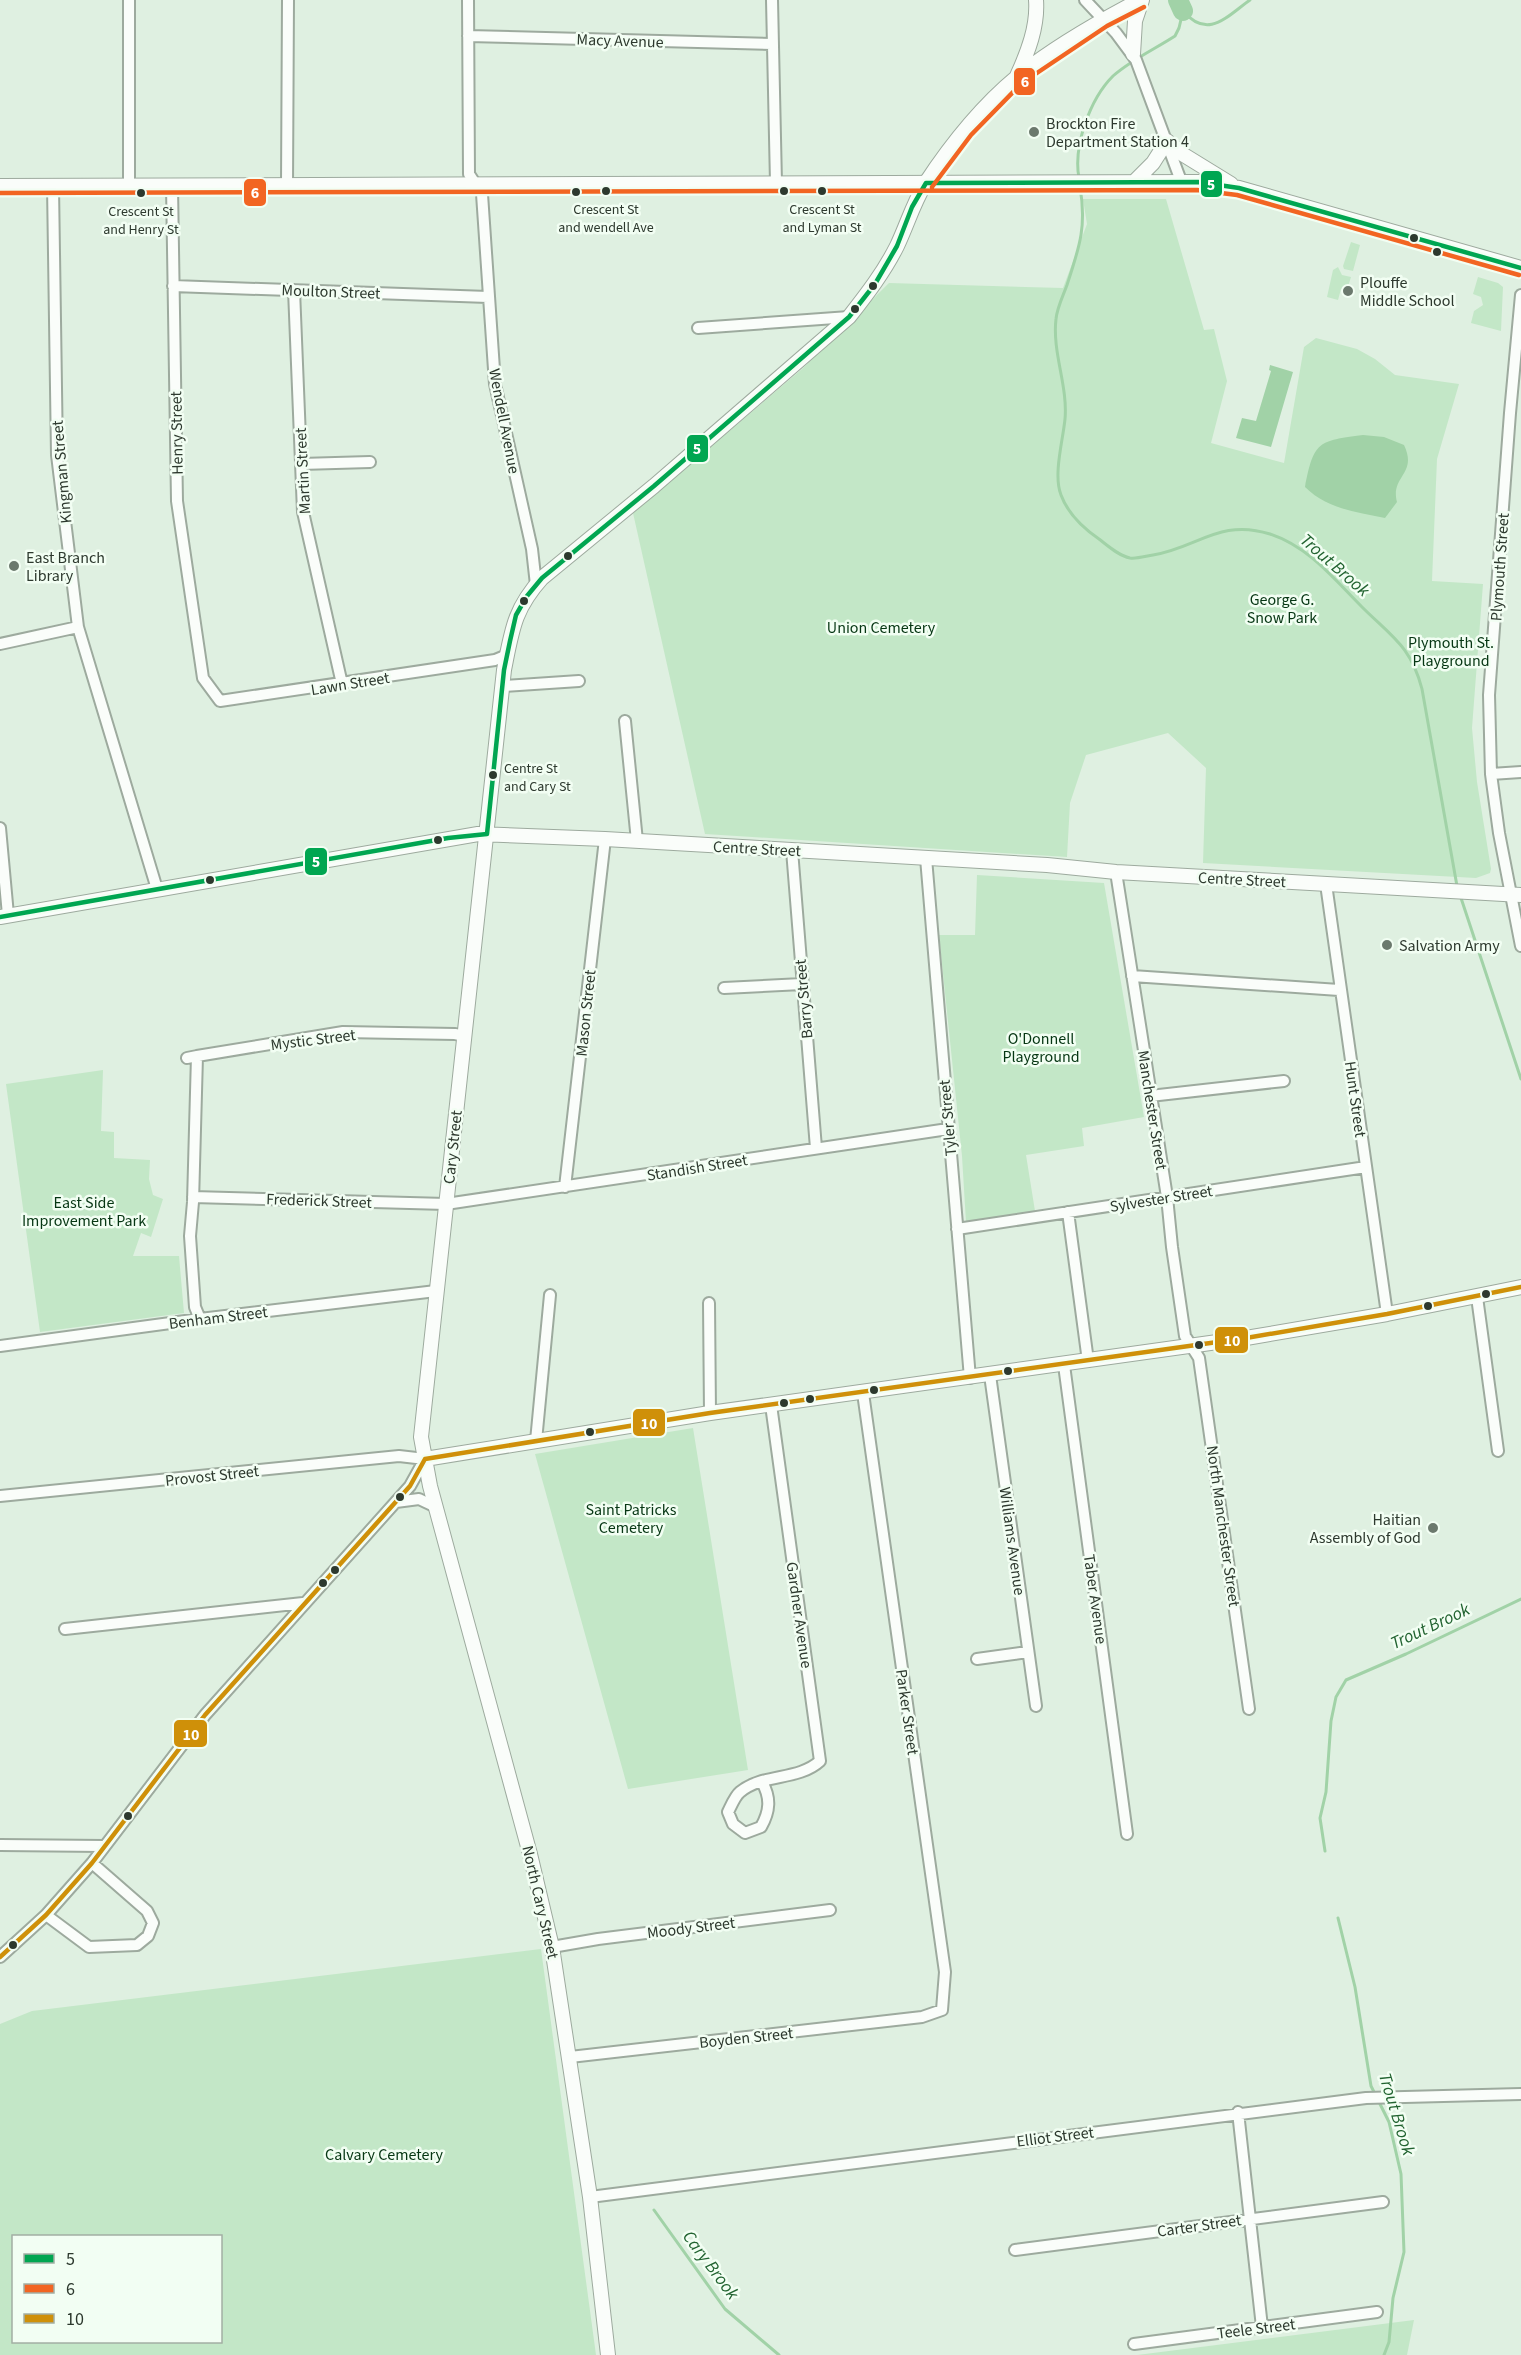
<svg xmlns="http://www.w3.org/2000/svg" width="1521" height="2355" viewBox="0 0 1521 2355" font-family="'Source Sans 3',sans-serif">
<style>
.green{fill:#c3e7c7;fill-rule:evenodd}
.water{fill:#a1d2a7}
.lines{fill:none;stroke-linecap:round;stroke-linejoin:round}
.stream{stroke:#a1d2a7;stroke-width:3}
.river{stroke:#a1d2a7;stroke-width:20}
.minor-casing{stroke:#9daa9e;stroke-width:14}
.major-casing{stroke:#9daa9e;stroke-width:16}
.minor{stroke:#fafdfa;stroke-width:10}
.major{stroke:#fafdfa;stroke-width:14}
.bus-1-casing{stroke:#f2fef3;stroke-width:9}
.bus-2-casing{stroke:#f2fef3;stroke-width:9}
.bus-3-casing{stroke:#f2fef3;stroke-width:9}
.bus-1{stroke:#00a651;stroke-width:4.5}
.bus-2{stroke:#f26522;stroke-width:4.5}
.bus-3{stroke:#cf9009;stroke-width:4.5}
.poi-dot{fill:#6b796d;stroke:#f2fef3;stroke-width:2}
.bus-dot{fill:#2d392e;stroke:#f2fef3;stroke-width:2}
.labels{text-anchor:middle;stroke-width:5;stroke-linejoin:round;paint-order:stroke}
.bus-label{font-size:14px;fill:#2d392e;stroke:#f2fef3}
.street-label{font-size:16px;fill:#2d392e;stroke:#f2fef3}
.poi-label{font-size:16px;fill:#2d392e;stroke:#f2fef3;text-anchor:start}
.park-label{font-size:16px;fill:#063613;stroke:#f2fef3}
.water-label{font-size:18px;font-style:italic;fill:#216330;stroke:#f2fef3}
.line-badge{stroke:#f2fef3;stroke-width:2}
.badge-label{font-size:16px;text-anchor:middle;font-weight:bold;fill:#fff}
</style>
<rect width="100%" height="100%" fill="#dff0e1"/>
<path class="green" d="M1083,199h83l38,131 10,-1 13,52 -16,62 73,20 20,-116 12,-9 41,11 18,10 20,16 64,9 -22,75 -5,122 51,3 -11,144 5,54 14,87 -1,4 -14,5 -273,-15 3,-95 -38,-35 -82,22 -16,48 -3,54 -362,-23 -72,-321 169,-144 87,-86 174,5 24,-64z
M1351,242l9,3 -7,26 -9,-2 -1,-3z
M1338,267l4,8 9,2 -4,13 -6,-1 -3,11 -11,-3 6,-27z
M1478,277l20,6 5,4 -2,44 -30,-8 3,-12 9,-6 -2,-8 -8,-3z
M977,875l127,8 40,234 -62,11 2,18 -58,9 9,56 -69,11 -4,-66 -23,-221h36z
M103,1070l-2,61 13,1v26l36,2 -1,19 4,16 10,4 -12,38 -10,-4 -8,23h46l5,57 -144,19 -34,-248z
M693,1428l55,342 -120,19 -93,-335z
M541,1949l55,406h-596v-331l32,-13zM14,2236h206v106h-206z
M1414,2320l-7,35h-270z"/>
<path class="water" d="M1270,365l23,7 -22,75 -35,-9 6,-20 14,3 15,-50 -2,-1z
M1363,435l21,2 20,8c14,29 -14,31 -7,57l-12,16c-29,-6 -58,-9 -80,-31 9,-46 13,-46 58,-52z"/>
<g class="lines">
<path class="stream" d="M1183,11c25,29 43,6 67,-11
M1079,178c-6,-32 11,-79 34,-102 18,-16 42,-27 62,-40l4,-8 4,-17
M1080,187c7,40 -1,61 -13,98 -4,11 -10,23 -11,34 -4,33 12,67 9,100 -2,21 -12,56 -4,76 7,19 22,33 38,44 9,7 20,17 31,19 7,1 16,-2 23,-3 44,-7 67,-37 117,-21 39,13 64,45 92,73 29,29 49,39 60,82l35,197
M1460,895l61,184
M1325,1851l-5,-33 6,-26 5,-71 5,-24 10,-17 60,-26 115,-55
M1338,1918l17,69 16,99 18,36 12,52 3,78 -11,46 -4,44 -5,13
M654,2210l71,99 54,46"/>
<path class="river" d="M1178,0l5,11"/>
<g class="minor-casing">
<path id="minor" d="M468,0l1,174 13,20 13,190 37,165 4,36
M772,0l4,183
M1085,0l31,33 20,27 45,121
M468,36l304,8
M287,185l1,-185
M53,186l4,269 21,172 79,262
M129,186v-186
M172,186l5,315 26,177 17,23 275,-41 12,-5
M173,286l315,11
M294,290l9,222 39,172
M1521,295l-11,118 -21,282 2,79 8,59 22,113
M698,328l151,-11
M301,464l69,-2
M0,644l78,-17
M503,686l76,-5
M625,721l12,120
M1491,774l30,-2
M0,828l8,87
M792,850l24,298
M926,858l44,520
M1116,872l51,325 5,50 13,89 14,22 50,351
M1326,884l61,430
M1132,976l207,14
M724,988l78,-4
M197,1056l146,-24 112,2 9,2
M187,1058l10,-2 -4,146 -3,34 5,71 5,12
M1150,1096l134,-15
M565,1187l40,-348
M193,1197l253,7 502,-75
M1068,1212l20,149
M957,1229l409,-62
M1477,1297l21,154
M709,1303l1,110
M0,1346l200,-27 236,-28
M1064,1365l63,469
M990,1375l46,331
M536,1441l14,-146
M0,1496l399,-40 26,3 -15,27 -205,229 -113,148 -46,52 -46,42
M396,1502l23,-3 17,8
M65,1629l238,-26
M977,1659l51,-7
M762,1782c9,16 8,29 -1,45l-16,6 -12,-9 -5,-12c3,-6 7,-16 12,-20 23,-19 58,-11 80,-31l-49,-356
M0,1845l104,1
M46,1915l43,32 48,-2 11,-9 5,-13 -6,-12 -55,-48
M552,1947l46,-8 232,-29
M570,2057l352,-40 20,-7 3,-38 -82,-579
M1238,2112l24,215
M590,2197l776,-99 155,-4
M1015,2250l368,-48
M1134,2344l243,-32"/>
</g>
<g class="major-casing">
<path id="major" d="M1133,54l2,-33 7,-21
M1017,76c11,-24 21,-50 19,-76
M1134,182l19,-19 14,-22 12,11 52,32
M0,186l1198,-4 41,6 282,80
M0,917l478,-83 127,5 442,26 69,7 405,23
M425,1459l285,-46 536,-75 141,-24 134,-27
M608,2355l-18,-158 -38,-250 -22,-93 -100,-368 -9,-49 83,-767c8,-40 10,-61 38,-92l112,-92 195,-169c18,-23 35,-45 48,-71 10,-21 16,-42 28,-62 25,-38 57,-78 92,-107 37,-30 81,-55 123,-77"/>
</g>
<use href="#minor" class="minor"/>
<use href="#major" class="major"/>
<g class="bus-1-casing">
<path id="bus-1" d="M0,917l448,-79 39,-4 17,-164 6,-29 6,-26 11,-19 15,-18 112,-92 195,-169 26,-33 22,-38 15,-39 14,-24 272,-1 41,6 282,80"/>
</g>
<g class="bus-2-casing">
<path id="bus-2" d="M932,187l39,-52 51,-52 85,-57 37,-19
M0,193l1197,-3 40,5 282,80"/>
</g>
<g class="bus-3-casing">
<path id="bus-3" d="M0,1957l46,-42 46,-52 113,-148 205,-229 15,-27 285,-46 536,-75 141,-24 134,-27"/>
</g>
<use href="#bus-1" class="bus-1"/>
<use href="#bus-2" class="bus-2"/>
<use href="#bus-3" class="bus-3"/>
</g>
<g class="poi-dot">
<circle cx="1034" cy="132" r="6"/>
<circle cx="1348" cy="291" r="6"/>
<circle cx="14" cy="566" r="6"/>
<circle cx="1387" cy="945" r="6"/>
<circle cx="1433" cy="1528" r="6"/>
</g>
<g class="bus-dot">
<circle cx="606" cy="191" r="5"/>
<circle cx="784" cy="191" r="5"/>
<circle cx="822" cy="191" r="5"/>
<circle cx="576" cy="192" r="5"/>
<circle cx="141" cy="193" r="5"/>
<circle cx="1414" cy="238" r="5"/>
<circle cx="1437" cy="252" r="5"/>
<circle cx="873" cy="286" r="5"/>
<circle cx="855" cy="309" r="5"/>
<circle cx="568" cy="556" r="5"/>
<circle cx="524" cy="601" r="5"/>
<circle cx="493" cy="775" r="5"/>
<circle cx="438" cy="840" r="5"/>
<circle cx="210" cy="880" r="5"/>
<circle cx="1486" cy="1294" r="5"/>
<circle cx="1428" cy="1306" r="5"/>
<circle cx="1199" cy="1345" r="5"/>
<circle cx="1008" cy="1371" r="5"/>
<circle cx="874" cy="1390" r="5"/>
<circle cx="810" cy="1399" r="5"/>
<circle cx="784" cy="1403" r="5"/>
<circle cx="590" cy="1432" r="5"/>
<circle cx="400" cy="1497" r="5"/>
<circle cx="335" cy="1570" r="5"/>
<circle cx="323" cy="1583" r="5"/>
<circle cx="128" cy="1816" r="5"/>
<circle cx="13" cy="1945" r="5"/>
</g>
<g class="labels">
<g class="bus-label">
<text x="606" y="214">Crescent St<tspan x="606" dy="18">and wendell Ave</tspan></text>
<text x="822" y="214">Crescent St<tspan x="822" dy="18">and Lyman St</tspan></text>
<text x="141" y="216">Crescent St<tspan x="141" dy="18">and Henry St</tspan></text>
<text x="504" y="773" text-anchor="start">Centre St<tspan x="504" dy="18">and Cary St</tspan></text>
</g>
<g class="street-label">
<text transform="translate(620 40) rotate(2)" y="6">Macy Avenue</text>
<text transform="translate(331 291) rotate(2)" y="6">Moulton Street</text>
<text transform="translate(505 421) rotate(79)" y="6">Wendell Avenue</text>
<text transform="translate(176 433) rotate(-91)" y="6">Henry Street</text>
<text transform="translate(302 471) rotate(-93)" y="6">Martin Street</text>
<text transform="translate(61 472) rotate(-95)" y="6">Kingman Street</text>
<text transform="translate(1499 567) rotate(-86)" y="6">Plymouth Street</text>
<text transform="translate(350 683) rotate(-9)" y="6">Lawn Street</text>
<text transform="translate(757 848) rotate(3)" y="6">Centre Street</text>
<text transform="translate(1242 879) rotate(3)" y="6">Centre Street</text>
<text transform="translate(803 999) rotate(-95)" y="6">Barry Street</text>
<text transform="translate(585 1013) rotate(-84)" y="6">Mason Street</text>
<text transform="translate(313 1039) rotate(-7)" y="6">Mystic Street</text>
<text transform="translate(1356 1099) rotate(82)" y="6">Hunt Street</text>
<text transform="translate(1153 1110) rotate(81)" y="6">Manchester Street</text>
<text transform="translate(947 1118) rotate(-95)" y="6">Tyler Street</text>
<text transform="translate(452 1147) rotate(-84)" y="6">Cary Street</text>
<text transform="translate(697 1167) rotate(-9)" y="6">Standish Street</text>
<text transform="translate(1161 1198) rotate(-9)" y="6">Sylvester Street</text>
<text transform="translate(319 1200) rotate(2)" y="6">Frederick Street</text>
<text transform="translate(218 1317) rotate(-7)" y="6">Benham Street</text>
<text transform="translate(212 1475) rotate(-6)" y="6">Provost Street</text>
<text transform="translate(1224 1526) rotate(82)" y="6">North Manchester Street</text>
<text transform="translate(1013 1541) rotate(82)" y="6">Williams Avenue</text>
<text transform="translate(1096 1599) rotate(82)" y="6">Taber Avenue</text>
<text transform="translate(800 1615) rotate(82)" y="6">Gardner Avenue</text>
<text transform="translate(908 1712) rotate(82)" y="6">Parker Street</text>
<text transform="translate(541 1902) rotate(77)" y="6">North Cary Street</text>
<text transform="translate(691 1927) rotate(-7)" y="6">Moody Street</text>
<text transform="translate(746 2037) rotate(-6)" y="6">Boyden Street</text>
<text transform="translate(1055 2136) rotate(-7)" y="6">Elliot Street</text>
<text transform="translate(1199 2225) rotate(-8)" y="6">Carter Street</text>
<text transform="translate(1256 2328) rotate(-7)" y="6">Teele Street</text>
</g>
<g class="poi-label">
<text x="1046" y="129">Brockton Fire<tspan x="1046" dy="18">Department Station 4</tspan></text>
<text x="1360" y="288">Plouffe<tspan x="1360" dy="18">Middle School</tspan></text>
<text x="26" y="563">East Branch<tspan x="26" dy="18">Library</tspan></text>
<text x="1399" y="951">Salvation Army</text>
<text x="1421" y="1525" text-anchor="end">Haitian<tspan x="1421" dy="18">Assembly of God</tspan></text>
</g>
<g class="park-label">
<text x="1282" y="605">George G.<tspan x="1282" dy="18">Snow Park</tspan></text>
<text x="881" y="633">Union Cemetery</text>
<text x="1451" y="648">Plymouth St.<tspan x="1451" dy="18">Playground</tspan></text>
<text x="1041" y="1044">O'Donnell<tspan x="1041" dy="18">Playground</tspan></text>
<text x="84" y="1208">East Side<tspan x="84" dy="18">Improvement Park</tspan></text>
<text x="631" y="1515">Saint Patricks<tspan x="631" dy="18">Cemetery</tspan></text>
<text x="384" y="2160">Calvary Cemetery</text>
</g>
<g class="water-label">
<text transform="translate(1335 565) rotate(41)" y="6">Trout Brook</text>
<text transform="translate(1430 1626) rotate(-25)" y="6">Trout Brook</text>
<text transform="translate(1397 2114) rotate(73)" y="6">Trout Brook</text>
<text transform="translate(711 2265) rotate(53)" y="6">Cary Brook</text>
</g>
</g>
<g class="line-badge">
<rect x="1013" y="67" width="23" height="29" rx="6" fill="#f26522"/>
<rect x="1200" y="170" width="23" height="28" rx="6" fill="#00a651"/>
<rect x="243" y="178" width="24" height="29" rx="6" fill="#f26522"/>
<rect x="686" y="434" width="23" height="29" rx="6" fill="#00a651"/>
<rect x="304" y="847" width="24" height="29" rx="6" fill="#00a651"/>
<rect x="1214" y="1326" width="35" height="28" rx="6" fill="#cf9009"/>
<rect x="632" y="1408" width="34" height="29" rx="6" fill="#cf9009"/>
<rect x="173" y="1719" width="35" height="29" rx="6" fill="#cf9009"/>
</g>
<g class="badge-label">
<text x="1025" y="87">6</text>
<text x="1211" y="190">5</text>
<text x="255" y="198">6</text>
<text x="697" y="454">5</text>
<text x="316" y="867">5</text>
<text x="1232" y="1346">10</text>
<text x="649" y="1429">10</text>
<text x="191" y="1740">10</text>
</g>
<rect x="12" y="2235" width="210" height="108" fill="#f2fef3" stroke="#a3afa4" stroke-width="1.5"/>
<rect x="24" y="2254" width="30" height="9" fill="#00a651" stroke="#a3afa4" stroke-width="1.5"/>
<text x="66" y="2265" font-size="18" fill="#2d392e">5</text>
<rect x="24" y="2284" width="30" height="9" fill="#f26522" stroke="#a3afa4" stroke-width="1.5"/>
<text x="66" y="2295" font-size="18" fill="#2d392e">6</text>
<rect x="24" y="2314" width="30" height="9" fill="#cf9009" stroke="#a3afa4" stroke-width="1.5"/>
<text x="66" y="2325" font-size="18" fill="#2d392e">10</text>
</svg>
